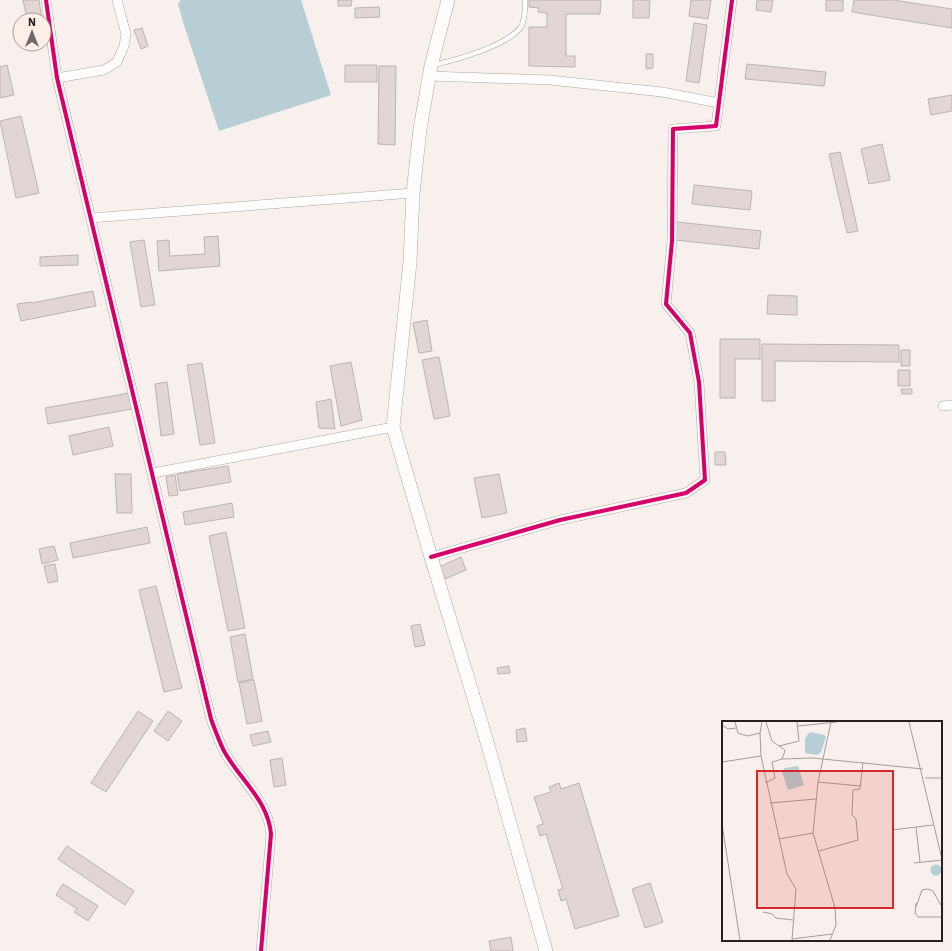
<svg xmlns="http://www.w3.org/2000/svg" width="952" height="951" viewBox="0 0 952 951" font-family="'IBM Plex Sans',sans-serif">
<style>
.water{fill:#b7ced4}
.building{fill:#e1d6d4;stroke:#bbb4b2}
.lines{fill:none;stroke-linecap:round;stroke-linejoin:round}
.lane-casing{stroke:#aea8a4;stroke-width:5.5}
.street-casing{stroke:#aea8a4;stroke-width:10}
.secondary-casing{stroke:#aea8a4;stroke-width:14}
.lane{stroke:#fefdfc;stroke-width:4.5}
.street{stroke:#fefdfc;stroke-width:9}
.secondary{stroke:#fefdfc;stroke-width:13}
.cycleway-casing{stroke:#fdefe7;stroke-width:6}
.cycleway{stroke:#d6006c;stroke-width:4}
.inset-road{fill:none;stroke:#a49d99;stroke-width:1}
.view{fill:#d62828;fill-opacity:0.15;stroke:#d62828;stroke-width:2}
.inset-edge{fill:none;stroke:#26201c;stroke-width:2}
</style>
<rect width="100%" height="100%" fill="#f8f0ec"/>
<path class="water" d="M181,0h120l30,95 -112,36 -36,-109 -5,-18z"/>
<path class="building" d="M23,0h16l3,20h-15z
M338,0h14l-1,6h-13z
M529,0h72l-1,14h-34v42h9v11l-46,-1v-39h18v-14l-9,-1 1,-4 -10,-1z
M633,0h17l-1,18h-16z
M691,0h20l-3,19 -19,-3z
M757,0h16l-2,12 -15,-2z
M826,0h17v11h-17z
M854,0h39l59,9v19l-100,-16z
M379,7l1,10 -25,1v-10z
M694,23l13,2 -8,58 -13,-2z
M142,28l6,18 -7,3 -7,-19z
M646,54h7v14l-7,1z
M747,64l79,8 -2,14 -79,-7z
M7,65l7,30 -14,3v-31z
M345,65h32v17h-32z
M379,66h17l-1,79 -17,-1z
M952,95v16l-21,4 -3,-16z
M21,116l18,77 -23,5 -16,-77z
M882,144l8,36 -21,4 -8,-35z
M840,152l18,79 -11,2 -18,-79z
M694,185l58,6 -2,19 -58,-6z
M677,222l84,9 -2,18 -84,-9z
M218,236l2,30 -61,5 -2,-30 12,-1 1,16 35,-2 -1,-17z
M144,240l11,65 -14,2 -11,-65z
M78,255v10l-38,1v-9z
M93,291l3,15 -75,15 -4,-17 14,-2 1,1z
M768,295l29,1v19l-30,-1z
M427,320l5,31 -13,2 -6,-30z
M720,339h40v20h-25v39h-15z
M762,344l137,1v17l-124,-1v40h-13z
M901,350h9v16h-9z
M439,357l11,59 -16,3 -12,-59z
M351,362l11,58 -21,6 -11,-60z
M202,363l13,80 -15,2 -13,-80z
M898,370h12v16h-12z
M167,382l7,52 -13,2 -6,-52z
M901,389h11v5h-10z
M129,393l3,16 -84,15 -3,-16z
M331,399l4,30 -16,-1 -3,-26z
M109,427l4,19 -40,9 -4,-19z
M715,452h10l1,13h-11z
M228,466l3,16 -51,9 -3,-17z
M115,474h16l1,39h-15z
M499,474l8,39 -25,5 -8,-40z
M175,475l3,20 -9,1 -3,-19z
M232,503l2,14 -49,8 -2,-13z
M147,527l3,16 -77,15 -3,-15z
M226,532l19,96 -17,3 -19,-95z
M54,546l4,14 -16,4 -3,-15z
M461,557l5,13 -21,9 -6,-12z
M55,564l3,17 -10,2 -4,-17z
M156,586l26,102 -18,4 -25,-102z
M420,624l5,21 -10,2 -4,-21z
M245,634l8,45 -15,3 -8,-45z
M509,666l1,7 -12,1 -1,-6z
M254,680l8,41 -15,3 -8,-41z
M138,711l15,10 -47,71 -15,-9z
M168,711l14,10 -14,20 -14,-10z
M525,728l2,13 -10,1 -1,-12z
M268,731l3,11 -18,4 -3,-11z
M282,758l4,27 -12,2 -4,-27z
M559,783l2,6 18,-6 40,133 -44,13 -9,-30 -5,2 -3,-11 5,-1 -17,-55 -6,2 -3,-10 6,-2 -9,-27 17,-5 -2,-5z
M67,846l67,45 -9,14 -67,-46z
M650,883l13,39 -18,6 -13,-39z
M63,884l35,22 -10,15 -14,-9 3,-3 -21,-14z
M511,937l2,14h-22l-2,-10z"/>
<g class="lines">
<g class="lane-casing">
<path id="lane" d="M433,65c23,-5 74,-19 88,-38 3,-5 5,-21 4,-27"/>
</g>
<g class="street-casing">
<path id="street" d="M46,0l11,78 154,641c4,11 8,22 13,32 16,29 44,49 47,83l-10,117
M429,76l121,4 112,12 57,11
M57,78l47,-8 13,-8 7,-16 2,-12 -9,-34
M91,218l322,-25
M943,406l9,-1
M153,473l240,-46
M431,557l129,-37 126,-27 19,-13 -6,-98 -9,-49 -24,-29 6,-63 1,-112 43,-3 16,-126"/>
</g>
<g class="secondary-casing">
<path id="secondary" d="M448,0l-17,66 -11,63 -7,64 -3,69 -17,165 38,130 54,178 61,216"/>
</g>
<use href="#lane" class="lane"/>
<use href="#street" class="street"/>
<use href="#secondary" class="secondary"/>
<g class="cycleway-casing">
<path id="cycleway" d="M46,0l11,78 154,641c4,11 8,22 13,32 16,29 44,49 47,83l-10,117
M431,557l129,-37 126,-27 19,-13 -6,-98 -9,-49 -24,-29 6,-63 1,-112 43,-3 16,-126"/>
</g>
<use href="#cycleway" class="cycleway"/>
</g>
<g transform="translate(722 721)">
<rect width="220" height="220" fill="#f8f0ec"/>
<path d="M88,11l14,3 2,2 -5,15 -4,3 -12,-2v-15zM76,45l6,19 -16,5 -6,-18 3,-4zM208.5 149a5.5 5.5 0 1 1 11 0a5.5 5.5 0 1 1-11 0Z" fill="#b7ced4"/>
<path class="inset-road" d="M13,1l3,11 9,3 13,-3M44,1l6,19 7,5 20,-5 -2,-19M187,1l33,137M0,4l6,4 8,-1M76,5l39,-4M39,35l26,118 9,15 -4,51M60,38l31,-1 110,11M0,41l39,-6 -1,-23 2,-11M203,57h17M96,61l42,4M43,62l10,-5 -3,-16 10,-3 2,-5 1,-4 -6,-4M48,82l46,-4M0,103l18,116M194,106l4,35M170,109l41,-5M57,118l34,-6M97,130l39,-11 -2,-21 -4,-4 1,-25 7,-1 3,-27M192,142l28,-3M194,182l-1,10 3,4h24M194,186l6,-17 6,-1 5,2 9,16M41,191l9,2 4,4 17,2M70,218l40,-5M108,219l6,-15 -1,-17 -22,-75 5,-51 13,-60"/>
<path class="view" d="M35,50h136v137h-136z"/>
<rect width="220" height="220" class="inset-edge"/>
</g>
<g transform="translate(32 32)"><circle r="19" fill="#fdefe7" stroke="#a79c96"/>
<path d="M0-3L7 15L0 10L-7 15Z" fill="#706965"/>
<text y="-6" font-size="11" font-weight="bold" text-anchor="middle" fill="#26201c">N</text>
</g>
</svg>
